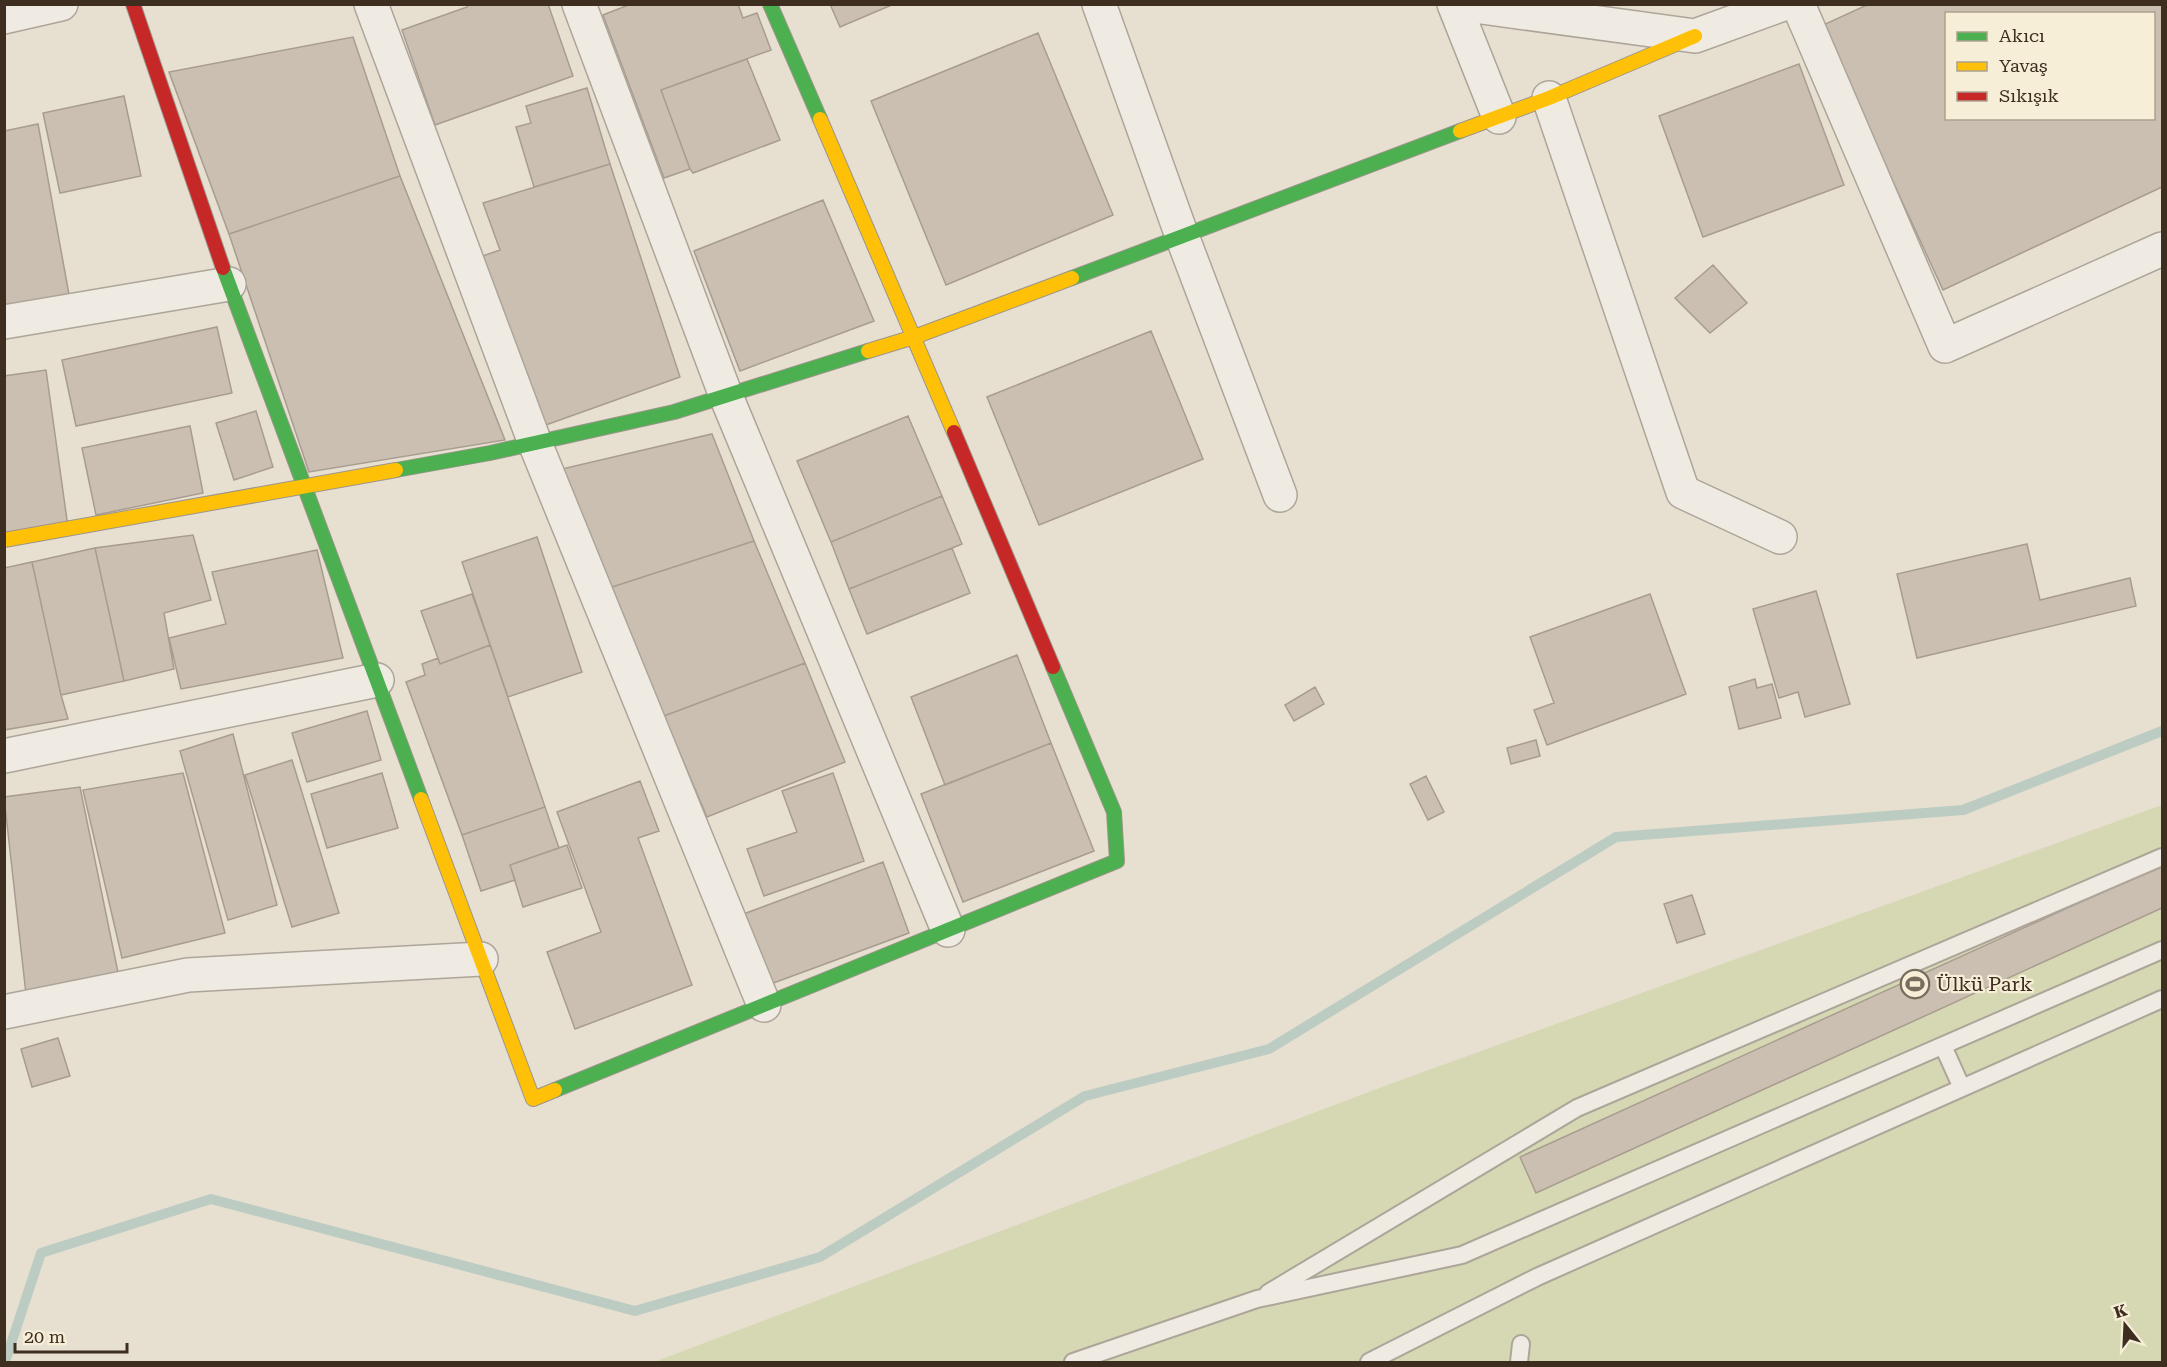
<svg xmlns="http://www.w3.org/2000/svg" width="2167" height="1367" viewBox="0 0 2167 1367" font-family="'Roboto Serif',serif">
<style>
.green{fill:#d6d7b3}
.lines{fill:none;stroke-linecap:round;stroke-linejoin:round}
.stream{stroke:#bcccc2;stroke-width:10}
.building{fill:#cbbfb2;stroke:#a89c90;stroke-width:1.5;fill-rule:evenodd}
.lane-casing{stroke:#ada599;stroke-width:20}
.street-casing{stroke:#ada599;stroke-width:36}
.fast-casing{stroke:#9c958a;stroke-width:16}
.slow-casing{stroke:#9c958a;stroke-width:16}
.jam-casing{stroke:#9c958a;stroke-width:16}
.lane{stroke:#efebe3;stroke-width:16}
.street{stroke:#efebe3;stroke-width:33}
.fast{stroke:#4caf50;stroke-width:14}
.slow{stroke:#ffc107;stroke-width:14}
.jam{stroke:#c62828;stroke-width:14}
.labels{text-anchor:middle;stroke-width:4.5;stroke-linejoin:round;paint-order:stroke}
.poi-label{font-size:20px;fill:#3d2e20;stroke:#f7eed8;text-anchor:start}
</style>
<rect width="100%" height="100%" fill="#e7e0d1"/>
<path class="green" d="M2162,805v557h-1508l736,-278z"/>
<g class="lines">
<path class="stream" d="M5,1362l36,-109 170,-54 424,112 185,-54 265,-161 184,-47 347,-212 347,-27 199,-79"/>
</g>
<path class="building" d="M466,4h82l25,72 -138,49 -33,-95 65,-23z
M631,4h107l5,14 14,-5 14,37 -110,40 29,79 -26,9 -61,-163z
M830,4h64l-54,23z
M1869,4h293v183l-219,103 -122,-264zM1946,14h208v104h-208z
M1038,33l75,182 -167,70 -75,-184z
M353,37l47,139 -171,58 -60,-162z
M747,59l33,81 -87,33 -3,-4 -29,-79z
M1799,64l45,121 -141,52 -44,-121z
M587,88l23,76 -76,23 -18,-60 15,-4 -5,-17z
M124,96l17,80 -81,17 -17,-80z
M38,124l32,176 -66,13v-182z
M610,164l70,213 -137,49 -69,-167 26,-9 -17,-47z
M400,176l105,264 -196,32 -80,-238z
M823,200l51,121 -134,50 -46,-120z
M1713,265l34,38 -37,30 -35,-35z
M217,327l15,66 -156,33 -14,-66z
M1151,331l52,128 -164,66 -52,-128z
M46,370l22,157 -64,9v-160z
M256,411l17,56 -39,13 -18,-57z
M908,416l34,80 -111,46 -34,-81z
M190,426l13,67 -107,22 -14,-67z
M712,434l42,107 -145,47 -47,-119z
M942,496l20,48 -113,45 -18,-47z
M193,535l18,65 -47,13 10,56 -50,12 -29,-133z
M537,537l45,135 -74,25 -46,-135z
M754,541l51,122 -141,53 -55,-128z
M2027,544l13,56 90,-22 6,28 -219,52 -20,-84z
M95,548l29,133 -63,14 -29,-133z
M952,548l18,45 -103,41 -18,-45z
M317,550l26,108 -162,31 -12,-51 57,-14 -14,-52z
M32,562l29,133 7,24 -64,11v-162z
M1816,591l34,113 -45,13 -7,-25 -19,6 -26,-89z
M472,594l18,51 -50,19 -19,-53z
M1650,594l36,100 -139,51 -13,-35 20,-7 -24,-66z
M490,645l55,162 -83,28 -56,-153 19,-7 -3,-11 16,-6 2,6z
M1017,655l34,88 -106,42 -34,-88z
M805,663l40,99 -138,55 -43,-101z
M1755,679l2,9 15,-4 9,34 -42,11 -10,-42z
M1315,687l9,17 -30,17 -9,-16z
M367,711l14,49 -74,22 -15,-49z
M233,734l44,171 -49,15 -48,-169z
M1536,740l4,16 -29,8 -4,-16z
M1051,743l43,108 -131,51 -42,-108z
M292,760l47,153 -47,14 -47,-152z
M183,773l42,160 -103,25 -39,-168z
M382,773l16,55 -71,20 -16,-54z
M833,773l31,88 -100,35 -17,-47 50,-17 -15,-41z
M1426,776l18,36 -16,8 -18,-36z
M640,781l19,50 -21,7 54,147 -117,44 -28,-77 54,-20 -44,-120z
M80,787l41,200 -94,16 -23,-206z
M545,807l14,41 -49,17 5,15 -34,11 -19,-56z
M567,845l15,43 -59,19 -13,-42z
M883,862l26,71 -141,52 -27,-70z
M2162,865v43l-626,285 -16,-36z
M1692,895l13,39 -28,9 -13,-39z
M58,1038l12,38 -38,11 -11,-38z"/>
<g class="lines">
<g class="lane-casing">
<path id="lane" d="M1943,1046l19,42
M1268,1293l309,-185 585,-251
M1073,1362l184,-63 205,-44 700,-305
M1369,1362l168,-85 625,-278
M1519,1362l2,-18"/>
</g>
<g class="street-casing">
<path id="street" d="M371,4l164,439 229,562
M579,4l147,392 222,534
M1099,4l83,232 98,259
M1454,4l45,113
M1460,4l235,32 88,-32
M1798,4l147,342 217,-97
M4,17l57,-13
M1549,98l134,394 97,45
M4,322l225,-38
M4,756l373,-76
M4,1012l184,-37 293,-16"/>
</g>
<g class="fast-casing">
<path id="fast" d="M770,4l50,115
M223,268l198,531
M1072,278l388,-147
M396,470l94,-17 184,-41 194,-61
M555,1090l562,-229 -3,-49 -61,-145"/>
</g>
<g class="slow-casing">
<path id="slow" d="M820,119l134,313
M1460,131l89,-33 146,-62
M868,351l46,-14 158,-59
M4,540l392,-70
M421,799l112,300 22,-9"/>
</g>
<g class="jam-casing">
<path id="jam" d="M133,4l90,264
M954,432l99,235"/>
</g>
<use href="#lane" class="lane"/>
<use href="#street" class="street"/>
<use href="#fast" class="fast"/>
<use href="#slow" class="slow"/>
<use href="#jam" class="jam"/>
</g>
<defs>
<g id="stadium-ring" transform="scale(1.5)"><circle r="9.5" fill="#f7eed8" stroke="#786c5e" stroke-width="1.5"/><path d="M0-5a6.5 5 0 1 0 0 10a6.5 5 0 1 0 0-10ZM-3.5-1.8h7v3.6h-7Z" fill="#786c5e"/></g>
</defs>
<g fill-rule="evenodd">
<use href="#stadium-ring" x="1915" y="984"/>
</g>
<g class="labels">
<g class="poi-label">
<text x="1936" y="991">Ülkü Park</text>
</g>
</g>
<rect width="2167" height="1367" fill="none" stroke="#3d2e20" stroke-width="12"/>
<rect x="1945" y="12" width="210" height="108" fill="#f7eed8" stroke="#ada18e" stroke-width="1.5"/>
<rect x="1957" y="32" width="30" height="9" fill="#4caf50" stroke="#ada18e" stroke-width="1.5"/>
<text x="1999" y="42" font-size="18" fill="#3d2e20">Akıcı</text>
<rect x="1957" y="62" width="30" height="9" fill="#ffc107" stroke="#ada18e" stroke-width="1.5"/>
<text x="1999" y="72" font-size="18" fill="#3d2e20">Yavaş</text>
<rect x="1957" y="92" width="30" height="9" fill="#c62828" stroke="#ada18e" stroke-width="1.5"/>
<text x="1999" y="102" font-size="18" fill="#3d2e20">Sıkışık</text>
<g transform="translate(2125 1325) rotate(342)" stroke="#f7eed8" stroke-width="4.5" paint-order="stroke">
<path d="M0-4.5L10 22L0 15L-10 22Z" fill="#3d2e20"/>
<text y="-9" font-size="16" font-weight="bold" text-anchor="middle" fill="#3d2e20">K</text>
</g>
<path d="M15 1343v9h112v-9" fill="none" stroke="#3d2e20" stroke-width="3"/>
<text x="24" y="1343" font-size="18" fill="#3d2e20" stroke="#f7eed8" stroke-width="4.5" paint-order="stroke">20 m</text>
</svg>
